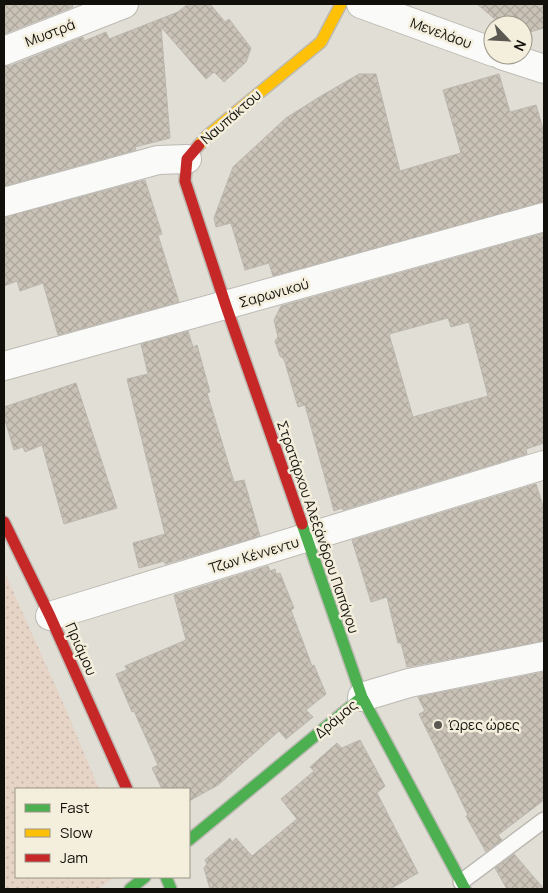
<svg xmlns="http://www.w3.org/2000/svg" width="548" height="893" viewBox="0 0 548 893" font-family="Manrope,sans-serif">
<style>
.park{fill:url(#park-dots)}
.building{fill:url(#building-cross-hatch);stroke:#bab7b0;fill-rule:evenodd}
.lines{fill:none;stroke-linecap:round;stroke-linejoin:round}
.lane-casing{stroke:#bdbab3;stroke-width:18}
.street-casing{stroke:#bdbab3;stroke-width:30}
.fast-casing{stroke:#bdbab3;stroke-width:14}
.slow-casing{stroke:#bdbab3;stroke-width:14}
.jam-casing{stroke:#bdbab3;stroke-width:14}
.lane{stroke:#fafaf9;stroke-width:15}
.street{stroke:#fafaf9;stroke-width:28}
.fast{stroke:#4caf50;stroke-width:11}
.slow{stroke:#ffc107;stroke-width:11}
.jam{stroke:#c62828;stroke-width:11}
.poi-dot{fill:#5a5851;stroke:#f4eedc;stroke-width:2}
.labels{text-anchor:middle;stroke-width:5;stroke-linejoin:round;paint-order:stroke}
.street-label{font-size:14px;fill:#12100a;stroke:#f4eedc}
.poi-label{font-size:14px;fill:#12100a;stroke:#f4eedc;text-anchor:start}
</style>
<defs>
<pattern id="park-dots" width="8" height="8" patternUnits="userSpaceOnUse" patternTransform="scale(1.25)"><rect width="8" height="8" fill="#e6d4c7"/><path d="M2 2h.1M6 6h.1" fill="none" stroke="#c4b5aa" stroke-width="1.8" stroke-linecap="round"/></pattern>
<pattern id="building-cross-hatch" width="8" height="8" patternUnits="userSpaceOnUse" patternTransform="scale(1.25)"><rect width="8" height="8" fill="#cac2b7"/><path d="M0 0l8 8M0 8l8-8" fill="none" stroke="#aca69c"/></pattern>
</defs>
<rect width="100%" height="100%" fill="#e1ded5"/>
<path class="park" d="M4,571l60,134 35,84h-83v88h99l-16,12h-95z"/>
<path class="building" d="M4,4h68l1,3 -69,27z
M188,4h22l15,18 4,-3 22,29 -5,14 -22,20 -10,-10 -8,7 -45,-52 9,111 -35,9 1,3 -132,36v-120h6l73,-29 1,4 22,-9 3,7 69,-27z
M477,4h67v24l-21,6v-9h-21z
M359,74h17l24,97 61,-18 -18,-63 56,-16 11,38 26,-7 8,27v70l-271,74 -4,-13 -24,7 -14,-47 -15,4 -2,-9 19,-51 53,-49 35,-22z
M145,180l17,54 -4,1 21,67 -121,33 -15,-52 -23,8 -3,-10 -13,5v-69z
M544,233v210l-18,6 1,5 -184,56 -1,-2 -8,3 -29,-106 -7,2 -14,-48 -4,-3 -5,-15 3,-4 -4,-17 7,-14zM448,318l3,9 18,-5 19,74 -75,21 -24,-83z
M188,331l5,16 4,-2 13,47 -3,1 27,89 10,-2 16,56 -95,28 -1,-3 -25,7 -6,-25 32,-9 -38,-155 21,-5 -7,-30z
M76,383l41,125 -53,16 -22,-79 -17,7 -2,-5 -9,3 -10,-33v-10z
M536,484l8,25v132l-137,26 -6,-24h-3l-11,-46 -16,5 -19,-62z
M268,566l2,5 5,-2 1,5 4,-1 14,35 -3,2 21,56 2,-1 12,29 -20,16 7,7 -27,22 -7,-8 -61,54 -29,16v-12h-27l-10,-21 6,-3 -24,-54 -2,1 -16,-38 11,-4 -2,-4 61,-26 -12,-45z
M544,672v128l-46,35 4,5 -16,12 -20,-36 2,-1 -49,-101 6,-3 -7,-14z
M360,740l25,46 -8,7 41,80 -28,16h-180l-6,-21 3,-4 -2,-4 25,-22 2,4 4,-4 16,18 45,-37 -16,-20 33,-28 -4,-4 27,-24 5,5z
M514,854l30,35h-37l-12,-21z"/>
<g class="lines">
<g class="lane-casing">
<path id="lane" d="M461,882l83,-62"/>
</g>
<g class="street-casing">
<path id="street" d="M361,4l132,48
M4,51l120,-47
M501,55l43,14
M4,202l154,-42 29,-1
M4,366l540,-149
M50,616l494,-151
M362,697l47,-14 135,-27"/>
</g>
<g class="fast-casing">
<path id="fast" d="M302,524l60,173 103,192
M189,840l173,-143
M166,877l5,12
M130,889l15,-12"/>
</g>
<g class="slow-casing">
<path id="slow" d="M199,145l8,-9 114,-94 20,-38"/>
</g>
<g class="jam-casing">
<path id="jam" d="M199,145l-12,14 -2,22 41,125 76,218
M4,522l46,94 77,173"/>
</g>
<use href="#lane" class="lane"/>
<use href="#street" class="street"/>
<use href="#fast" class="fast"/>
<use href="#slow" class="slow"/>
<use href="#jam" class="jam"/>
</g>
<circle class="poi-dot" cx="438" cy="725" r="5"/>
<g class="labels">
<g class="street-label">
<text transform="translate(50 33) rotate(-21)" y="5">Μυστρά</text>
<text transform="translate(441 33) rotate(20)" y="5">Μενελάου</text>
<text transform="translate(231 117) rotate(-41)" y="5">Ναυπάκτου</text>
<text transform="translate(274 293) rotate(-16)" y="5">Σαρωνικού</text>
<text transform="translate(318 527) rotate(71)" y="5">Στρατάρχου Αλεξάνδρου Παπάγου</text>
<text transform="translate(254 555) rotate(-17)" y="5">Τζων Κέννεντυ</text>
<text transform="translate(81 649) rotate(66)" y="5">Πριάμου</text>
<text transform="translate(336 719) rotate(-40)" y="5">Δράμας</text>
</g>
<g class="poi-label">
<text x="448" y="730">Ώρες ώρες</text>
</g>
</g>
<rect width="548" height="893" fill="none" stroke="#12100a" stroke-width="10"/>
<rect x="15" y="788" width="175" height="90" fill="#f4eedc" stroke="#9a9588"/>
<rect x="25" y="804" width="25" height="8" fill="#4caf50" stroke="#9a9588"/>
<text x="60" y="813" font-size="15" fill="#12100a">Fast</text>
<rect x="25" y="829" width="25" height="8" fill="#ffc107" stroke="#9a9588"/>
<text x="60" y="838" font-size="15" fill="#12100a">Slow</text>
<rect x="25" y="854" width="25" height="8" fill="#c62828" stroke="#9a9588"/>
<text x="60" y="863" font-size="15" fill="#12100a">Jam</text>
<g transform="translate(508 40) rotate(115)"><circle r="24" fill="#f4eedc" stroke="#9a9588"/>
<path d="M0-4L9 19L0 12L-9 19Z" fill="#5a5851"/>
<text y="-8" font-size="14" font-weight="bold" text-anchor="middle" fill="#12100a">N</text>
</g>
</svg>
